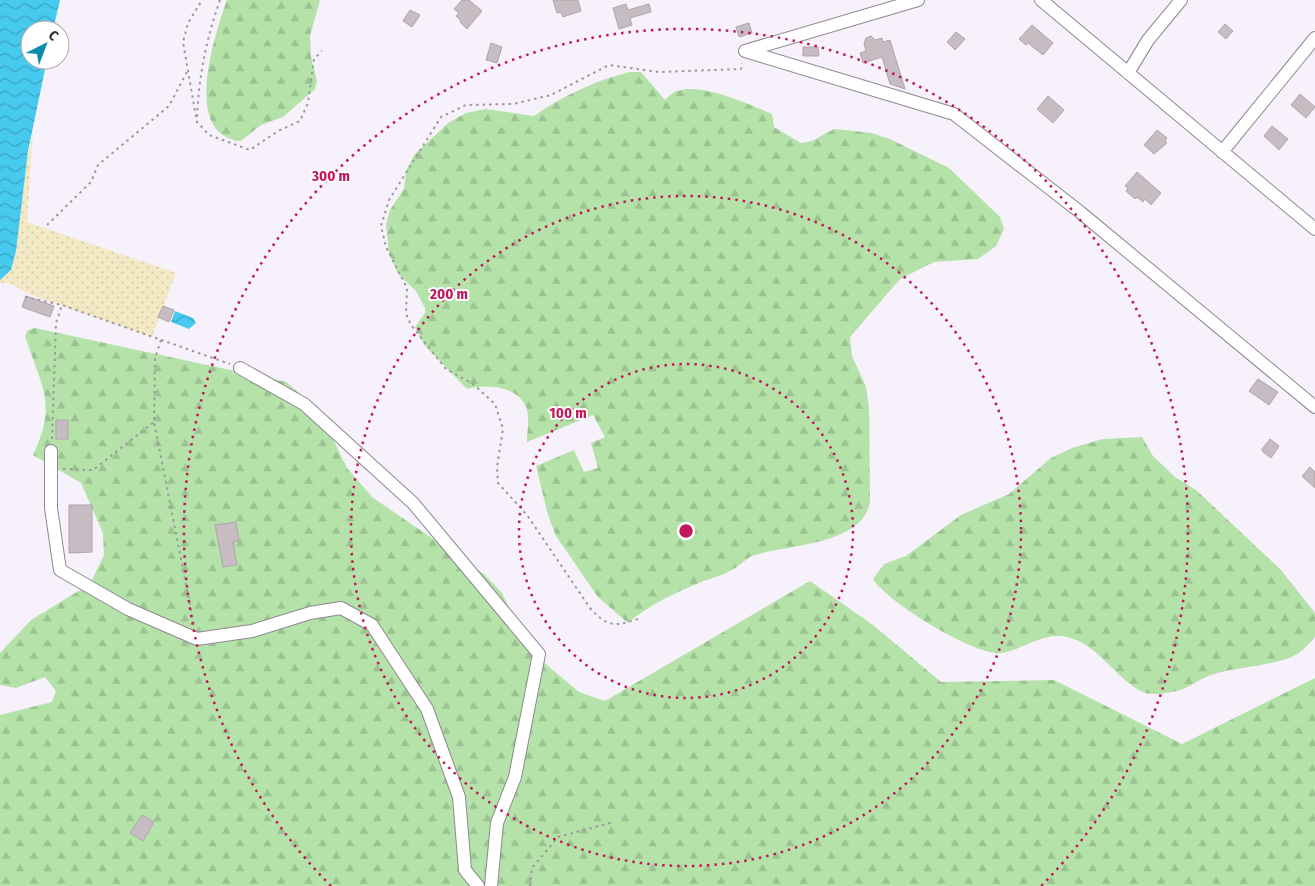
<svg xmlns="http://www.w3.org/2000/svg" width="1315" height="886" viewBox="0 0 1315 886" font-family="'Fira Sans Condensed',sans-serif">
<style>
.forest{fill:url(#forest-firs)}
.sand{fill:url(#sand-dots)}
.water{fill:url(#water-waves)}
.building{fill:#c6bcc1;stroke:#afa5aa}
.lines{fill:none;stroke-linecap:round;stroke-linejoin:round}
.minor-casing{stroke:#8d8890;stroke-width:14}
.path{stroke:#9c989f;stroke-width:2;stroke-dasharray:2.5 4;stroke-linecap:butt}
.minor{stroke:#fff;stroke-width:12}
.ring{fill:none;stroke:#c2185b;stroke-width:2.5;stroke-dasharray:2.5 5}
.centre{fill:#c2185b;stroke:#fff;stroke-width:2.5}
.ring-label{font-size:15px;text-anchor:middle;font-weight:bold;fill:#c2185b;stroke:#fff;stroke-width:4;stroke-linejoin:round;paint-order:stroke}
</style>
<defs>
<pattern id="forest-firs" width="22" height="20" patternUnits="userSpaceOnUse" patternTransform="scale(1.25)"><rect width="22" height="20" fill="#b4e2a8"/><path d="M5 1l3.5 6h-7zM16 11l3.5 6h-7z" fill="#9bc291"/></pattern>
<pattern id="sand-dots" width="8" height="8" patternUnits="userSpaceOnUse" patternTransform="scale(1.25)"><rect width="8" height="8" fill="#f3e9c4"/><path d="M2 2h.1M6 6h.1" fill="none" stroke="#d1c8a9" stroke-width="1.8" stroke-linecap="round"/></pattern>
<pattern id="water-waves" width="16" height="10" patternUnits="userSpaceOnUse" patternTransform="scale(1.25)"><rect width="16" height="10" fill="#47caef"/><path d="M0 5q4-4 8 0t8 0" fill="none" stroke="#3ca4c2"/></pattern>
</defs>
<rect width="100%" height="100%" fill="#f6f1fa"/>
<path class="forest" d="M227,0h93l-10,36 1,21 6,24 -2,8 -32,28 -22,8 -19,15 -6,1c-8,-3 -18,-7 -22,-15 -19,-30 2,-95 13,-126z
M629,72h12l24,28c3,-3 8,-8 12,-9 24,-9 72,13 95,23l2,13 27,16 11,-2 22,-12 38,4 20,7 57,28 51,49 4,12 -8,17 -18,13 -44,3 -34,17 -50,58 2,19 14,31 3,20 1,95c-8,44 -83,42 -118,54 -7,3 -12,10 -19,13 -9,6 -21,9 -32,13 -26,11 -51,22 -73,41l-30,-26 -42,-61 -8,-21 -12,-49 38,-16 10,22 14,-4 -7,-25 14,-6 -12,-22 -66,27c0,-12 4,-29 -3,-39 -10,-18 -41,-19 -57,-14l-43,-44 -9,-18 10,-14v-5l-9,-17 -18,-17 -9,-21 -3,-29 4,-14 14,-21 2,-17 8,-17 34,-32 18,-10 20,-4 48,7c28,-20 61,-35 95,-44z
M35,328l251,54 32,27 29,59 25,29 112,77 18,19 26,56 51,43 26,9 205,-120 63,44 68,57 113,-2 128,64 133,-66v208h-1315v-171l52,-13 4,-11 -11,-14 -29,11 -16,-3v-32l31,-33 59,-36 14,-29 -1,-22 -22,-50 -48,-28c25,-52 8,-69 -8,-119l3,-6z
M1142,437l11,19 22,21 21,13 85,80 34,43v24c-8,9 -15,17 -26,21 -25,9 -54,9 -78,17 -12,4 -22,13 -34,16 -11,2 -24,5 -34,1 -29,-14 -43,-47 -76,-55 -24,-5 -43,12 -65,16 -26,4 -115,-51 -129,-74l11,-15 22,-8 55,-41 48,-21 42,-36 21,-10 31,-9z"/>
<path class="sand" d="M33,131l-6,91 149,51 -24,64 -118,-41 -25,-13h-9v-3l11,-10 5,-19 8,-76z"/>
<path class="water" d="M0,0h60l-7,30h-23v30h17l-19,91 -12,100 -5,19 -11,10z
M175,311l18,7 3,5 -7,6 -18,-7z"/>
<path class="building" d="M462,0h7l13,11 -15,18 -7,-7 1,-1 -5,-5 3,-3 -5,-4z
M553,0h25l3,11 -18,6 -2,-5 -4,1z
M626,4l2,6 21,-6 2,8 -21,6 2,7 -13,4 -6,-21z
M410,10l10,5 -8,12 -9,-6z
M749,23l3,10 -13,4 -3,-10z
M1225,24l8,7 -7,8 -8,-7z
M1032,25l21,18 -10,12 -15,-12 -2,2 -7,-6z
M956,32l9,7 -10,11 -8,-8z
M871,36l4,4 7,-2 1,4 7,-2 15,49 -15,-5 -8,-27 -19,6 -3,-10 6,-2 -2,-8 2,-5z
M491,43l11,4 -5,16 -11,-3z
M803,47h15l1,9h-16z
M1300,94l15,13 -9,11 -15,-13z
M1048,96l16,14 -11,13 -16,-14z
M1272,126l16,13 -9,11 -15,-14z
M1157,130l10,8 -2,3 2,2 -13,11 -10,-9z
M1137,172l24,21 -10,12 -6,-6 -2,3 -6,-5 -2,2 -9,-8 2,-3 -3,-2z
M26,296l28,10 -4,11 -28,-10z
M163,306l11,4 -5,12 -11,-5z
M1258,379l20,13 -9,13 -20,-14z
M56,420h12v19h-12z
M1270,439l9,7 -8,12 -8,-6 -1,-3z
M1310,467l5,5v16l-13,-12z
M69,505h23v47l-23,1z
M236,522l3,19 -6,1 4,23 -14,2 -8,-42z
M142,815l12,7 -11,19 -13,-8z"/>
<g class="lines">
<g class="minor-casing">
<path id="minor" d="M918,0l-173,51 209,63 126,98 235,195
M1041,0l274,229
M1128,73l20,-33 33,-40
M1222,152l93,-114
M240,368l64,36 109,99 126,151 -24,123 -18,46 -6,63
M51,451v57l9,62 68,39 69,30 55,-8 58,-18 31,-5 31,17 55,84 32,88 6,73 13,16"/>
</g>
<path class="path" d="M220,0c-14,40 -22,79 -23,122l12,13 41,15 28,-19 22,-10 8,-18 6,-44 8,-8
M196,117l-13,-75 5,-19 14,-23
M47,225l44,-43 7,-17 71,-59 19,-36
M25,297l37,8 168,59
M161,340l-6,18 -1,64 40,203
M52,439l4,-116 6,-18
M63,469l30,1 61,-48
M638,619c-23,8 -31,8 -48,-11l-63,-93 -29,-32 -1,-16 6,-38 -8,-25 -22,-20 -27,-15 -35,-44 -5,-11 1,-26 -21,-41 -5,-21 8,-26 52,-83 25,-12 47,-1 38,-9 58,-30 50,7 82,-3 1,-6
M530,886l2,-18 26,-31 56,-15"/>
<use href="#minor" class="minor"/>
</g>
<g class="ring">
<circle cx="686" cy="531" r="167"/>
<circle cx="686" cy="531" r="335"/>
<path d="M331 886A502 502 0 1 1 1041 886"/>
</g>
<circle cx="686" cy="531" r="8" class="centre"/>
<g class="ring-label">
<text x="331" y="181">300 m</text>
<text x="449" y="299">200 m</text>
<text x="568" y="418">100 m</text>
</g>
<g transform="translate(45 45) rotate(42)"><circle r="24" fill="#ffffff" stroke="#acabad"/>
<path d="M0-4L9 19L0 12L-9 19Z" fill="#0d8aac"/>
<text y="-8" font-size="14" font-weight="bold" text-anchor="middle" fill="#2f2d31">С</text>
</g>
</svg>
